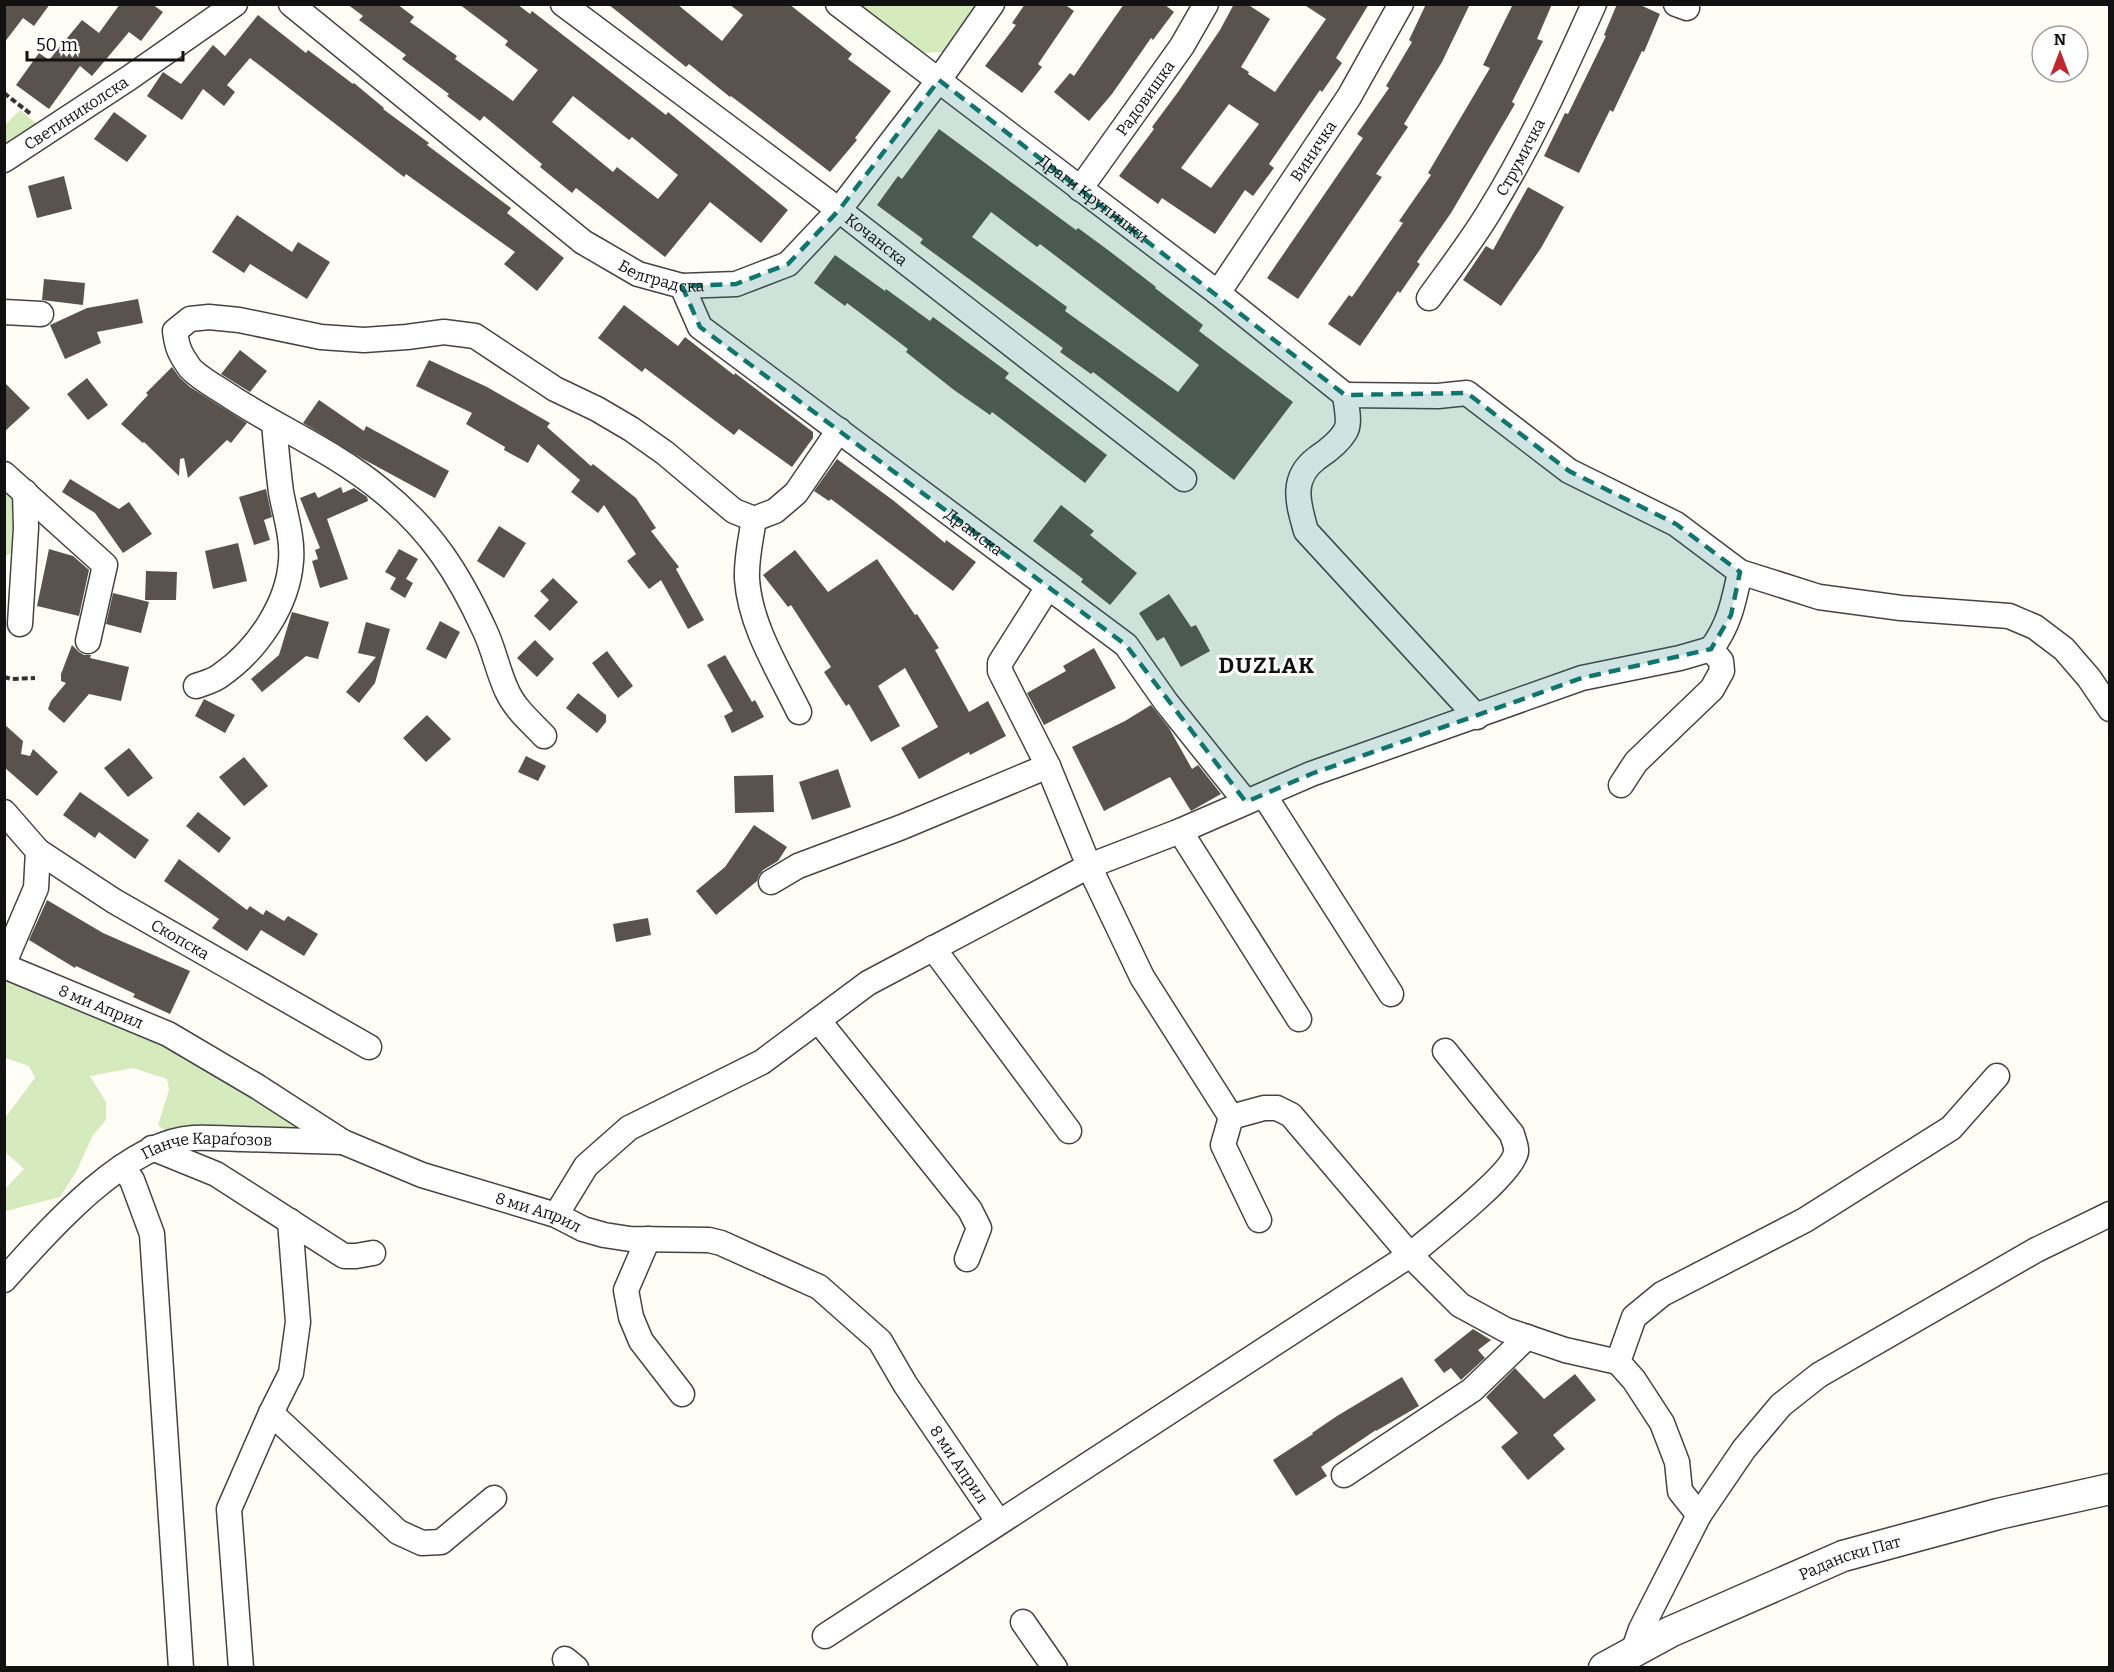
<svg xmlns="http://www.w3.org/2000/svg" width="2114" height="1672" viewBox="0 0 2114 1672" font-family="Bitter,serif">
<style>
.green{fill:#d5ebbd}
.building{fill:#5a524d;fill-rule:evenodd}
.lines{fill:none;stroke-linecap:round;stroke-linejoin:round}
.minor-casing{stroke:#444;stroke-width:27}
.tertiary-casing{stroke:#444;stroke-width:33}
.path{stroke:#333;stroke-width:4;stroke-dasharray:6 3;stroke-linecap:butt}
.minor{stroke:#fff;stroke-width:24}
.tertiary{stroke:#fff;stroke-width:30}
.marked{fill:#0f766e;fill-opacity:0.2;stroke:#0f766e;stroke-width:4.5;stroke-dasharray:12 8;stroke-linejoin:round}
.labels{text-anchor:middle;stroke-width:6;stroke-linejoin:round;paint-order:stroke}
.street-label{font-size:16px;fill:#111;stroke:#fff}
.district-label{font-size:22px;font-weight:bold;letter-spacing:1.5px;fill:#111;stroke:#fff}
</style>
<rect width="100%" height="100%" fill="#fffdf5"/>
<path class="green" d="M859,5h122l-25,34 -14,13 -18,1z
M20,110l22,18 -37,25v-28z
M4,485l13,13 1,50 -13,9z
M5,979l125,49 95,47 73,50 -14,6 -116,2 -10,-8 11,-35 -2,-11 -34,-11 -43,8 16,26v18l-13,15 -17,37 -16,25 -54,14 -1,-22 19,-20 -19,-17 -1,-33 31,-41 -6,-12 -24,-8z"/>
<path class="building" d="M4,4h46l-16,22 -11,-8 -19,25z
M120,4h32l11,8 -22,29 -12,-9 -37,44 -12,-10 -31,43 -33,-24 23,-32 10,7 33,-40 17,13z
M347,4h50l17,13 -4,5 47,34 -2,3 58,42 25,-31 -33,-25 3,-4 -49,-37h58l13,10 2,-3 134,104 2,-3 120,98 -27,33 -51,-41 -45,55 -89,-69 -4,5 -32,-26 2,-3 -58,-48 -4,5 -33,-25 2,-2 -47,-35 4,-4 -47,-35 4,-4zM573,96l56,44 3,-3 46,38 -20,24 -41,-32 -4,5 -61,-50z
M608,4h69l45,37 21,-26 -14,-11h60l63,50 -4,5 43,32 -36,47 2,2 -27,32 -99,-76 -1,1 -41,-33 -3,3z
M1025,4h39l10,7 -36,53 4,3 -20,26 -37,-27 31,-41 -4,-2z
M1124,4h40l10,8 -21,28 -2,-2 -39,56 -23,27 -35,-29 16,-19 4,3z
M1234,4h13l23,15 -29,48 8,5 -1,2 27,18 51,-73 -23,-15h66l-33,54 6,5 -20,29 -2,-2 -51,74 5,4 -21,28 -8,-6 -30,44 -53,-36 -4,6 -39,-28 35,-47 -2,-2 26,-35 42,-62zM1229,104l30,20 -48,64 -30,-20z
M1426,4h44l-28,58 -38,62 4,3 -32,47 6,3 -84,122 -31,-21 96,-140 -6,-4 32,-46 -3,-2 26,-44 -3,-2z
M1513,4h39l-15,35 6,2 -31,61 3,2 -64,109 -34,49 3,2 -20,29 -2,-2 -38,55 -32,-22 21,-29 3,2 51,-74 -4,-2 32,-46 -3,-2 62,-105 -7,-3z
M1617,4h21l22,10 -16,38 -2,-1 -29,61 -3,-2 -31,63 -35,-17 21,-43 3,1 38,-78 -2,-1z
M258,15l48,38 2,-3 45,34 1,-1 30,25 -1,1 46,34 -2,2 84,63 -4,5 57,45 -27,33 -33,-27 11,-12 -109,-78 -2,3 -154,-119 -23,27 8,7 -11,14 -21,-17 -21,31 -35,-24 16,-24 18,12 32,-39 12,11z
M114,112l33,24 -20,26 -33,-23z
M939,129l137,101 2,-2 30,22 48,37 -1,1 48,37 -4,6 94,71 -59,78 -141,-108 -2,2 -31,-22 3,-4 -143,-105 3,-4 -46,-34 21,-29 4,3zM991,212l46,35 3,-3 159,121 -21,27 -113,-81 2,-4 -95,-70z
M64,176l8,33 -35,9 -9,-32z
M1528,187l36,20 -23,41 -40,58 -38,-26 23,-34 7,4z
M237,215l55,37 6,-10 32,20 -23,37 -57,-35 -6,9 -32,-21z
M835,255l50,36 1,-2 44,32 3,-4 76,56 -4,5 102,77 -22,28 -93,-71 -2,3 -36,-25 -48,-38 2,-3 -61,-46 -2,3 -31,-23z
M44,279l41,4 -2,22 -41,-5z
M138,299l5,24 -46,9 4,11 -36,16 -15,-34 37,-17z
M624,305l54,41 7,-9 49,38 1,-2 78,59v6l-21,29 -53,-38 -5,6 -89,-67 -3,4 -44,-34z
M240,350l27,21 -17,21 -29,-18z
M429,360l58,27 63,36 -3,4 44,39 2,-2 43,34 20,30 -5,3 28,36 -3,2 28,51 -16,9 -27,-49 -12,9 -22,-28 9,-7 -32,-49 -6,8 -27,-21 9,-12 -42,-36 -10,19 -24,-13 1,-3 -39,-23 6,-11 -56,-27z
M172,367l8,11 10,9 57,36 -16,20 -4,-3 -39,38 -4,-20 -4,1 -1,17 -35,-34 -1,1 -22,-19 27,-29 -2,-2z
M87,378l21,27 -20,15 -21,-26z
M4,382l26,26 -26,24z
M319,400l45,31 2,-5 83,45 -14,27 -72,-39 -60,-36z
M837,459l57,42 51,42 1,-3 30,22 -23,29 -122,-92 -2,2 -15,-10z
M70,479l49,30 10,-7 23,32 -29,19 -28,-40 -33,-21z
M341,487l2,6 11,-5 13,9 1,4 -41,18 21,60 -28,9 -8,-27 6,-2 -3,-9 5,-2 -20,-50 15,-6 3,6z
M266,489l6,28 -8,3 6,20 -16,5 -15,-48z
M1061,505l33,26 -4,4 47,38 -27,32 -29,-23 2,-3 -50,-38z
M499,526l27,17 -22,35 -27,-17z
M238,543l9,38 -34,8 -8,-38z
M49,549l24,7 16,14 -10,46 -42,-10z
M399,549l19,10 -12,20 7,4 -8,15 -15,-9 6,-11 -11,-6z
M795,550l33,42 49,-33 38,56 2,-1 22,34 -4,2 34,62 19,-11 18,35 -36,19 -1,-3 -50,27 -18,-31 37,-21 -33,-59 -27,18 22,40 -29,16 -22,-38 -3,2 -22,-34 7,-5 -40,-62 -3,2 -25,-32z
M146,571l31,1 -1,28h-31z
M553,578l25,24 -28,29 -16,-15 15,-16 -9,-9z
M113,593l36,9 -8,31 -35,-9z
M1169,594l22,33 5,-2 14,26 -29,16 -17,-30 -7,4 -18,-28z
M292,612l37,10 -11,37 -12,-3 -44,36 -11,-13 28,-24z
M440,621l20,11 -14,27 -20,-10z
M366,622l24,7 -15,54 -16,20 -13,-11 30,-35 -18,-4z
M535,640l19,19 -17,18 -20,-19z
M72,645l7,7 5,3h7l-1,3 39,9 -8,34 -32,-7 -25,29 -16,-14 3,-8 15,-18 -5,-2v-7z
M1094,648l22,40 -72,37 -17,-32 39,-22 -3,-5z
M607,651l26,35 -15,12 -26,-35z
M725,655l27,47 3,-2 9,17 -32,16 -8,-17 9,-5 -26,-46z
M578,693l28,22v7l-9,11 -31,-25z
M204,699l31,16 -10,18 -30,-17z
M1151,705l18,23 23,41 6,-4 23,29 -30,17 -21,-34 -66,34 -32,-64 53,-26z
M427,715l24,24 -25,23 -23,-24z
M4,724l19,17 -2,13 9,2 3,-7 25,23 -21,24 -33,-29z
M129,748l24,30 -25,19 -24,-29z
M526,756l20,10 -8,15 -20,-9z
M244,757l24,29 -24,20 -25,-29z
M838,769l13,38 -39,13 -13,-38z
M773,775l1,37 -39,1 -1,-37z
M80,792l69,48 -14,19 -36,-27 -4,6 -32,-23z
M198,812l33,26 -12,15 -33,-27z
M754,825l33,22 -9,14 -15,9 -4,5 -2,6 -41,34 -20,-24 29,-24z
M179,859l68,51 3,-4 13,9 3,-5 18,11 4,-5 30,18 -14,22 -43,-26 -14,21 -35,-23 7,-9 -55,-38z
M47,900l56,33 87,38 -20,43 -37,-17 2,-3 -59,-28 -1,2 -46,-28z
M648,918l3,17 -35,7 -3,-18z
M1473,1329l18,11 -13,10 7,8 -24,22 -10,-12 -7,5 -10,-13z
M1515,1368l29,31 31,-25 21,26 -43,35 12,14 -37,31 -27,-33 17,-14 -32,-36z
M1402,1377l17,29 -43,25v-1l-55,37 6,9 -31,20 -23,-36 40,-26 -1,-1 25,-17z"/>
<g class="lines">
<g class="minor-casing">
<g id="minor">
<path id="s1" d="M291,4l292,238 55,32 44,12 54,-2 52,-20 51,-54 100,-130 53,-76"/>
<path id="s2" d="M563,4l276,206 345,269"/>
<path id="s3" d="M838,4l380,289 127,102"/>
<path d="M1676,4l11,4"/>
<path id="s4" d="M4,160l125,-82 106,-74"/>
<path id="s5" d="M1080,189l102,-143 24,-42"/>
<path id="s6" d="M682,286l18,41 426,318 40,57 80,100"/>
<path id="s7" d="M1218,293l131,-196 52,-93"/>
<path id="s8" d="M1429,298c20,-28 42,-56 60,-86 41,-66 73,-137 105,-208"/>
<path d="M4,312l37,2"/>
<path d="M1345,395l93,1 29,-3 102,78 107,53 64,48 79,25 82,11 108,8 26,11 29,22 25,29 21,31"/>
<path d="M1345,395c1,11 6,28 0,37 -6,10 -19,20 -28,26 -27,20 -19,45 -11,73l171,186"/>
<path d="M4,474l101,91 -17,76"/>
<path d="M754,519c-3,19 -8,40 -7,60 3,47 32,92 52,133"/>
<path d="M1048,587l-48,76v8l48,95 41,100 53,111 89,140 -8,28 36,75"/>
<path d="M20,624l6,-96 -1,-36"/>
<path d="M1711,649c18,-23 23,-48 29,-77"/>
<path d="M196,686c8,-3 18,-5 25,-11 36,-25 67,-70 70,-114 2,-23 -6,-47 -10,-69 -3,-23 -5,-46 -7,-69"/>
<path d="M544,736c-13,-14 -29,-27 -37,-45 -9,-19 -13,-41 -22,-60 -26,-57 -54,-101 -104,-141 -46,-38 -101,-61 -150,-93 -13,-9 -31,-18 -41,-29 -10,-14 -13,-20 -15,-37l15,-12 19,-2 30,3 82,17 43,3 43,-3 37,-5 31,4 80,53 42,20 34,20 34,24 69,58 20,8 21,-8 21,-18 43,-63"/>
<path d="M1264,795l127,199"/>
<path id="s9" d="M4,812l34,39 76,50 255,146"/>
<path d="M1180,831l119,188"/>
<path d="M771,882l27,-16 104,-39 146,-61"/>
<path d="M933,948l136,183"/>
<path d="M4,963l32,-75 2,-37"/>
<path id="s10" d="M4,966l164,68 90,53 85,55 79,33 134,40 27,14 21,6 26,4 79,1 12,3 98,44 61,54 25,43 93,137"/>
<path d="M818,1020l152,190 9,18 -12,31"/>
<path d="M1231,1117l33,-9h13l14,7 119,140 50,50 46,25 59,20 53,12"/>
<path d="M152,1148l64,26 128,82h12l17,-3"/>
<path d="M122,1167l10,13 20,54 29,434"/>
<path d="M556,1215l30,-49 43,-38 133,-66 106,-79 221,-117 91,-35 131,-57 271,-96 98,-20 31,-9 10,12 1,10 -10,18 -76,73 -15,23"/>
<path d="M648,1239l-22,51 5,27 10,24 41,53"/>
<path id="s11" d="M4,1280c43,-48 121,-138 189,-142 16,-1 33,1 50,1 33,1 66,2 100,3"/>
<path d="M271,1413l127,119 24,11 19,-1 53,-44"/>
<path d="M1344,1475l128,-85 55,-53"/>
<path d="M1699,1515l-19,-24 -3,-29 -15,-39 -28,-43 -16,-18 16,-45 28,-23 143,-74 146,-92 46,-52"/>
<path d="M1023,1622l32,46"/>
<path d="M825,1636l585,-381c20,-17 103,-81 106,-103 1,-5 -3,-13 -4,-18l-67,-83"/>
<path d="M1633,1652l8,-23 58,-114 45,-66 37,-44 38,-30 217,-125 74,-36"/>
<path d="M565,1659l11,9"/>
<path d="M241,1668l-12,-159 42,-96 20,-40 7,-51 -8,-101"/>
</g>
</g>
<g class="tertiary-casing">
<g id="tertiary">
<path id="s12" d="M1604,1668l66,-36 173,-76 155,-42 112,-25"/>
</g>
</g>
<path class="path" d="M4,93l28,22
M4,677l8,2 23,-1"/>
<use href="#minor" class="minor"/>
<use href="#tertiary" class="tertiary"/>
</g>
<path class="marked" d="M939,80l406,315 122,-2 102,78 107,53 64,48 -9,43 -20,34 -129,29 -271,96 -65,28 -120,-157 -426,-318 -18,-41 54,-2 52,-20 51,-54z"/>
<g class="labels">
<g class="street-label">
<text dy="6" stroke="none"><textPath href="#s5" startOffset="112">Радовишка</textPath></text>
<text dy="6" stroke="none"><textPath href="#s4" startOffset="86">Светиниколска</textPath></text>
<text dy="6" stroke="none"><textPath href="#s7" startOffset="171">Виничка</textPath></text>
<text dy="6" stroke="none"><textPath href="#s8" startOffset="168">Струмичка</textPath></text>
<text dy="6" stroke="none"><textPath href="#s3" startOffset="321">Драги Крупишки</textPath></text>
<text dy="6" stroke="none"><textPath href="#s2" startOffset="392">Кочанска</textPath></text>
<text dy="6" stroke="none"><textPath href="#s1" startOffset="464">Белградска</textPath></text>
<text dy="6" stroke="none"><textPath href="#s6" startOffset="387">Драмска</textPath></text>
<text dy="6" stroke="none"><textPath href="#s9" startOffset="219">Скопска</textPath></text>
<text dy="6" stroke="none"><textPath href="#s10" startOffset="105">8 ми Април</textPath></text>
<text dy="6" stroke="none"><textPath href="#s11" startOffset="254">Панче Караѓозов</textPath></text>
<text dy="6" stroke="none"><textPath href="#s10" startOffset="591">8 ми Април</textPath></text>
<text dy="6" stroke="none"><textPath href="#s10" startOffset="1114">8 ми Април</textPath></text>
<text dy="6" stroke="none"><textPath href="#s12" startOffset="270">Радански Пат</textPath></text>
</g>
<g class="district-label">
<text x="1267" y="673">DUZLAK</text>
</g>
</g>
<rect width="2114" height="1672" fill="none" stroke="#111111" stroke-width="12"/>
<g transform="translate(2060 54)"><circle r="28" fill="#ffffff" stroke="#a0a0a0" stroke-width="1.5"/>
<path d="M0-4.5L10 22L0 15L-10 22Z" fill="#c4262e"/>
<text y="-9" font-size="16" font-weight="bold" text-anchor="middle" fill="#111111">N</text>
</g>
<path d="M27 51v9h156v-9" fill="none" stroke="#111111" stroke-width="3"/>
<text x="36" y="51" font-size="18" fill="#111111" stroke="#ffffff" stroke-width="4.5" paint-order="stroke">50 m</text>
</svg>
